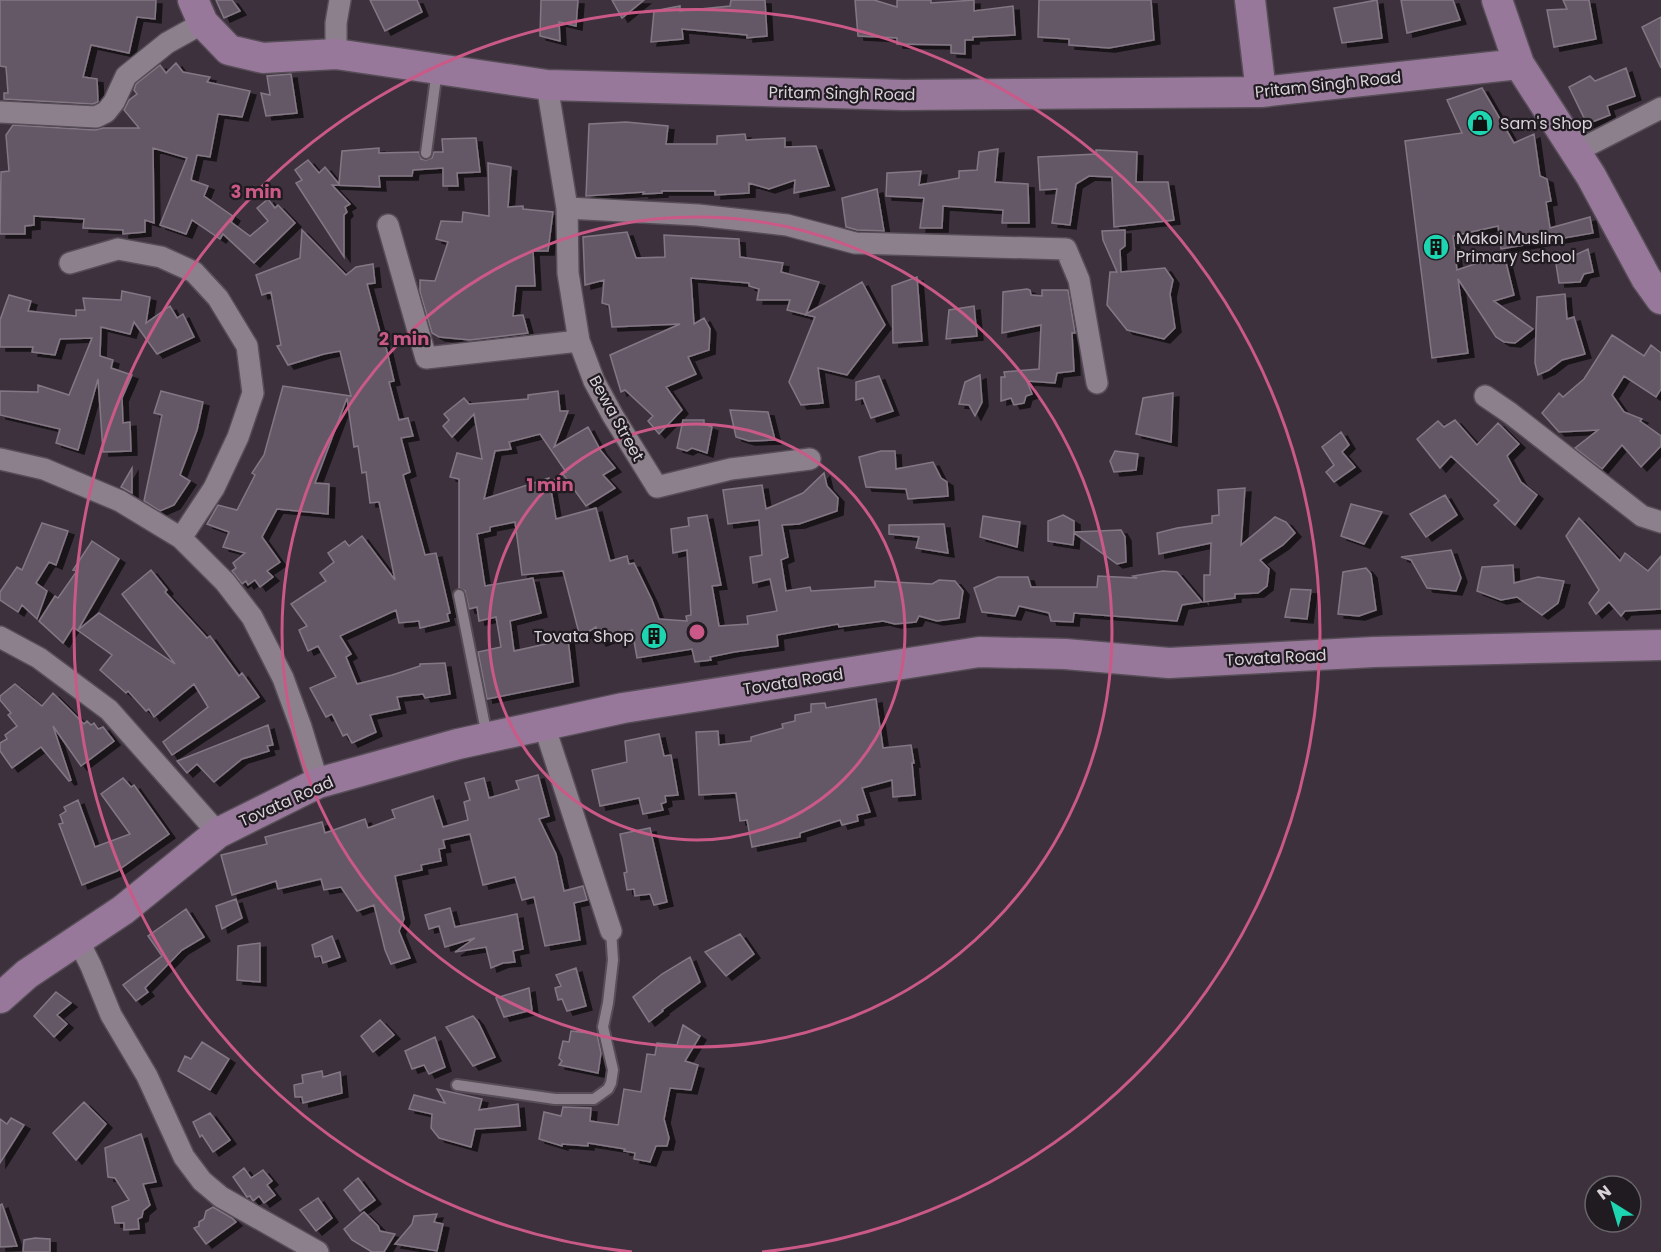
<svg xmlns="http://www.w3.org/2000/svg" width="1661" height="1252" viewBox="0 0 1661 1252" font-family="Poppins,sans-serif">
<style>
.building{fill:#655966;stroke:#847785;stroke-width:1.5;filter:url(#shadow)}
.lines{fill:none;stroke-linecap:round;stroke-linejoin:round}
.lane-casing{stroke:#564d57;stroke-width:14}
.street-casing{stroke:#564d57;stroke-width:24}
.secondary-casing{stroke:#564d57;stroke-width:33}
.lane{stroke:#8d808d;stroke-width:10}
.street{stroke:#8d808d;stroke-width:21}
.secondary{stroke:#98789a;stroke-width:30}
.ring{fill:none;stroke:#ca5987;stroke-width:3}
.labels{text-anchor:middle;stroke-width:4.5;stroke-linejoin:round;paint-order:stroke}
.street-label{font-size:16px;fill:#d9d2d9;stroke:#201b21}
.poi-label{font-size:16px;fill:#d9d2d9;stroke:#201b21;text-anchor:start}
.centre{fill:#ca5987;stroke:#201b21;stroke-width:3}
.ring-label{font-size:18px;text-anchor:middle;font-weight:bold;fill:#ca5987;stroke:#201b21;stroke-width:4.5;stroke-linejoin:round;paint-order:stroke}
</style>
<defs>
<filter id="shadow"><feDropShadow dx="6" dy="4" stdDeviation="0" flood-color="#0009"/></filter>
</defs>
<rect width="100%" height="100%" fill="#3c313d"/>
<path class="building" d="M0,0h156l-1,19 -18,-2 -8,36 -38,-8 -8,32 14,2 1,23 -5,2 -89,-5v-6h4l-2,-26 -6,-1z
M216,0h16l8,11 -16,7z
M370,0h47l5,12 -37,19z
M541,0h37l-2,26 -17,-4 1,19 -20,-5z
M612,0h32l-22,18z
M731,0h34l2,36 -20,2v-3l-65,-6 1,10 -32,3 3,-31 26,-5v5l50,-5z
M855,0h19l23,7v-7h34v3l43,-3v11l39,-5 2,29 -42,2v3h-8v14l-14,-1v-8l-54,-1v-6l-39,-2z
M1039,0h112l3,40 -45,8 -40,-3v-6l-31,-2z
M1377,0l5,38 -40,5 -8,-35z
M1401,0h52l7,20 -53,13z
M1563,0h26l7,39 -42,8 -7,-37 20,-1z
M1661,17v51l-19,-41z
M176,63l7,9 27,5 -3,5 43,9 -8,26 -24,-3 -8,43 -13,-2 -6,25 17,6 -4,10 30,21 -3,5 19,14 18,-15 -11,-13 11,-9 7,9 3,-3 17,18 -41,40 -31,-29 -3,5 -28,-19 -6,14 -26,-9 27,-67 -34,-10 1,75 -9,-3v12l-22,2v-4l-40,-2 1,-9 -50,-3v9l-9,1v8h-25l1,-62 8,-1 -3,-36 7,-10 82,5 8,-2h36l-15,-18 5,-10 8,-6 -3,-4 2,-6 24,-19 6,8z
M1626,68l9,28 -28,10 3,9 -23,9 -18,-37 21,-11 5,5z
M291,74l6,39 -31,3 -5,-23 9,2 -3,-19z
M1482,88l32,55 20,-9 6,42 7,3 4,22 -5,1 4,26 40,-11 3,16 -92,16 -3,-23 -45,10 4,34 47,-16 10,41 -20,6 39,28 -18,14 -11,-1 -8,-5 -38,-58 10,74 -36,5 -27,-217 57,-8 -15,-33z
M626,122l42,4 -2,18h51v-8l28,-2 1,6 39,-2v9l31,-1 13,40 -35,7 1,-13 -26,9 -20,-6v10l-34,2v-4h-53v2l-19,1 1,-2 -58,4 3,-72z
M476,138l4,34 -23,1 1,13h-15v-18l-30,2 -1,6h-33l1,11 -48,-2 18,19 -5,3 2,5 -3,3v42l-48,-74 6,-3 -7,-10 13,-10 11,13 6,-6 14,17 3,-33 37,-3v5l40,-1 2,7 5,1 6,-2 2,-6h9l-1,-13z
M998,149l-3,33 33,2 1,39h-27l1,-13 -60,-4 -1,22h-22l4,-30 -38,-2 1,-23 34,-2 -2,14 40,-7v-7l18,-1 2,-18z
M1096,150l41,2 -1,30h32l6,38 -60,7 -2,-50 -23,-1 -13,8 -6,41 -18,-2 5,-34 -17,1 -2,-33 58,-3z
M488,163l23,4 -3,40 15,-1v3l30,3 -5,39h-15l2,35h-19l-3,30 10,-1 5,18 -58,7 -31,-3 -7,-4 -12,-41v-12l15,1 13,-39 -12,-3 5,-18 21,1 1,-10 26,4z
M877,189l7,42 -27,-1 -11,-3 -4,-29z
M302,230l44,45 10,-8 17,-3 2,19 -8,1 17,63h2l8,34 -5,1 10,38 9,-2 5,18 -12,2 9,34 -7,3 22,80 11,-2 14,60 -3,1 2,7 -29,7 -1,-7 -20,2 -3,-13 -56,26 11,18 -5,3 11,27 35,-9 28,-9v-2l25,-1 5,31 -25,4 -2,-4 -26,3 3,12 -30,6 6,17 -24,11 -5,-9 -4,2 -11,-22 -6,3 -16,-29 26,-11 -18,-31 -10,5 -9,-21 8,-4 -16,-22 35,-23 -6,-8 14,-11 -6,-9 17,-12 4,5 13,-10 33,44 -16,-78 -9,1 -4,-31 -4,1 -4,-27 -4,1 -7,-49 -32,85 14,1 -1,30 -51,-5 -15,28 18,25 -13,9 6,6 -13,10 -5,-7 -7,5 -2,-4 -4,3 -10,-13 4,-3 -3,-5 12,-10 -22,-6 6,-15 -22,-8 11,-19 19,5 18,-35 -3,-2 12,-18 19,-69 68,10 -11,-45 -16,3 -36,11 -11,-19 4,-1 -10,-53 -9,3 -6,-20 44,-17z
M1125,230v16l-5,4 1,22 44,-4 8,12 -3,14 5,34 -11,11 -37,-9 -20,-25 3,-33h7l-14,-32 -1,-9z
M627,232l9,26 29,-1 -1,-22 75,4 1,18 43,6 -2,9 38,10 -13,32 56,-32 23,43 -38,50 -29,-7 5,35 -22,2 -12,-23 26,-65 -28,-7 3,-10h-33l2,-11 -10,-3v-3l-58,-5 3,46 10,-6 6,11 -1,21 -21,7 8,17 -30,13 16,23 -23,24 -11,-13 5,-5 -28,-26 -4,2 -11,-37 70,-31 -68,3 -3,-22 -7,-2 2,-23 -19,5 -2,-48z
M1588,249l5,23 -9,2 -4,8 -21,1 -3,-19z
M917,277l5,64 -29,2 -1,-57z
M1027,289l3,1 1,5 11,1v-6h26l7,43h-3l2,38 -17,2 -2,10 -28,-2 5,13 -6,2 -2,7 -10,2 -3,-7 -10,3v-24h4l-1,-5 35,-3 2,-44 -39,8 1,-41z
M122,291l28,6 -4,26 24,-17 7,12 6,-4 11,23 -37,17 -23,-32 -4,12 -29,-7 -1,29 13,4 -2,8 21,7 -10,23 1,25 7,-1 1,29 -28,1 -5,-73 -20,71 -22,-7 4,-14 -60,-14v-24l38,1v-7l31,10 23,-57 -32,1 -5,16 -23,-3 1,-5h-33v-27l9,-25 22,6 -3,10 48,5v-6h9l-2,-12 38,2z
M1565,294l2,25 7,-2 11,37 -23,6 -13,10 -11,5 -3,-12 2,-66z
M974,306l3,30 -31,3 3,-29z
M1612,335l32,21 7,-11 10,8v36l-5,8 -32,-21 -12,19 12,17 18,7 -2,2 21,15v10l-20,21 -19,-22 -20,24 -27,-21 23,-18 -39,2 -17,-19 17,-20 4,4 21,-18z
M980,375l2,27 -7,14 -6,-11 -10,-1 6,-22z
M879,376l14,35 -22,7 -8,-20 -7,2v-18z
M161,391l42,11 -6,28 -17,45 10,6 -16,24 -14,6 -16,-10 18,-86 -8,-2z
M558,391l2,20h8l-14,36 34,-20 13,24 14,17 -12,7 12,13 -29,18 -24,-33 4,-1 -26,-38 -31,8 2,7 -16,2 -11,48 65,-21 7,41 40,-11 14,53 17,-5 2,8 5,-1 18,37 7,19 28,2 -1,-5 5,-1 -4,-65 -14,3 -2,-24 18,-3 -1,-8 19,-3 14,70 -9,1 7,40 29,-2 -1,-8 30,-5 -7,-32 -17,4 -3,-26 12,-2 -3,-35 -31,4 -5,-34 39,-5 4,24 37,-16 21,-20 3,13 11,12 -1,13 -38,13 -17,1 6,32 -7,3 5,31 24,-4 1,4 64,-4v-6l57,3 7,-4 16,1 8,10 -4,27 -22,3 -18,-5 -3,6 -21,2 -12,-3 -44,6 -1,-3 -61,11 1,11 -44,6 -24,5 1,3 -16,2 -3,-13 -55,9 -5,-28 -32,12 -4,-15 -16,10 -17,-66 -41,4 -7,-53 -25,5v4l-13,3 8,52 48,-8 8,35 -31,8 4,30 54,-12 5,43 -86,17 -9,-47 23,-5 -5,-30 -17,4 -2,-14 -8,2 -4,-18 -6,-3v-109l-9,-2 7,-24 25,6 -8,-45 -22,23 -9,-11 6,-6 -5,-6 20,-16 5,6 59,-5v-4z
M1173,393l-2,49 -35,-8 7,-36z
M730,410l38,2 7,28 -26,1 -13,-4z
M683,420h21v4l8,3 -5,26 -15,-5 -5,3 -10,-3z
M1455,420l22,25 21,-22 21,21 -12,12 14,26 16,13 -22,30 -21,-20 5,-4 -48,-45 -11,12 -23,-29 21,-18 6,6z
M1341,432l8,13 -7,7 13,15 -21,15 -8,-10 8,-7 -12,-18z
M881,451h14l1,18 37,-7 8,16 6,4 1,14 -40,3 -2,-10 -40,-2 -7,-30z
M1115,451l23,3 -2,16 -22,2 -4,-11z
M132,468v25l-11,-6z
M1245,488l-4,57 34,-28 11,5 9,11 -12,12 -23,15 9,9 -2,17 -9,7 -23,1v4l-31,4v-27h6l1,-32 -52,11 -2,-21 20,-5 35,-5v-7l7,-1 -1,-25z
M1445,495l12,20 -31,22 -16,-23z
M1351,504l31,8 -18,32 -23,-8z
M1063,515l11,6v11l47,-2 4,7 1,25 -9,2 -43,-31 -1,12 -25,-4v-20z
M983,516l37,6 -3,25 -37,-10z
M1579,518l41,43 5,-8 23,18 13,-15v53l-36,2 -4,5 -12,-14 -13,12 -7,-11 10,-13 -33,-54z
M42,523l26,8 -12,34 -7,-3 -13,21 11,8 -10,28 -15,-14 -4,7 -18,-12v-8l17,-25 5,3z
M944,524l4,29 -32,-5 3,-11 -30,-3v-9z
M92,541l27,18 -41,71 21,-17 76,51 -53,-70 29,-24 16,20 -2,2 42,46 3,-2 29,40 3,-3 17,24 -87,58 -9,-13 45,-35 -14,-23 -40,33 -5,-8 -3,2 -18,-20 -2,2 -26,-23 12,-15 -39,-28 -10,16 -24,-22 16,-25 3,2 19,-27 -4,-1z
M1451,550l10,28 -5,13 -29,-3 -16,-28 -10,-3z
M1513,565l1,18 24,-6 26,4 -6,22 -16,12 -25,-18 -16,3 -24,-9 5,-24z
M1366,568l5,6 5,36 -17,6 -21,-2 5,-42z
M1163,571l14,1 25,30 -20,3 -5,16 -103,-8 -1,9 -22,-1 -2,-8 -30,-7 -4,10 -33,-4 -8,-24 24,-11h30l3,10h66l1,-11 39,2 -4,-2z
M1291,589l20,1 -4,29 -22,-2z
M15,684l27,22 11,-13 31,31 3,-3 4,4 3,-2 4,6 5,-2 11,14 -33,25 -28,-40 18,54 -2,1 -28,-34 -29,21 -12,-17v-8l7,-4 -2,-4 12,-9 -9,-11 3,-2 -11,-13v-4z
M876,699l7,49 28,-3 3,18h-2l3,32 -22,2 -1,-17 -30,8 8,24 -13,3 1,6 -16,4 -2,-5 -40,13v4l-48,10 -5,-27 -7,1 -4,-28 -37,2 -3,-63 22,-1 1,14 32,-4v-4l32,-9 -1,-4 13,-3v-6l16,-3v-8l14,-1 1,5z
M268,725l5,20 -6,1 2,5 -27,8 -28,23 -17,-18 -10,9 -10,-12z
M659,734l5,22 7,-1 7,40 -13,1 1,6 -5,2 2,6 -20,4 -4,-16 -39,8 -8,-36 35,-8 -2,-21z
M538,775l11,41 -10,3 17,35 8,37 19,-5 4,14 -13,3 6,37 -35,6 -11,-49 -12,3 -7,-23 -32,8 -13,-51 -27,6 2,8 -6,1 2,12 -20,4 1,5 -27,6 9,43 -5,12 11,27 -19,6 -6,-14 -11,-45 -17,6 -16,-24 -17,3 -3,-11 -43,10 -2,-8 -44,14 -11,-40 46,-11 -2,-7 57,-15 3,11 40,-14 3,9 27,-10 -3,-8 41,-14 10,31 25,-7 -4,-18 6,-2 -5,-17 19,-5 5,20 30,-9 -3,-8z
M123,778l8,9 3,-2 35,49 -52,37 -35,14 -23,-61 4,-1 -3,-8 6,-4 -2,-4 14,-7 17,47 35,-13 -29,-40z
M650,828l17,74 -13,3 -4,-11 -15,2 -1,-7 -7,1 -3,-17 3,-1 -7,-38z
M236,899l6,19 -20,11 -6,-23z
M450,908l5,19 62,-13 6,35 -10,2 2,11 -12,1 -12,5 -5,-21 -31,5 20,-14 -30,9 -6,-21 -10,3 -4,-14z
M186,909l18,28 -22,13 -37,38 3,4 -12,9 -13,-16 39,-29 -14,-20z
M740,934l14,20 -28,22 -21,-24z
M332,936l8,21 -17,6 -2,-7 -6,1 -3,-12z
M260,943v39l-23,-2 1,-34z
M690,957l10,25 -38,28 1,1 -14,11 -16,-25 29,-23z
M576,968l10,38 -19,5 -5,-12 -4,1 -3,-12 6,-2 -5,-11z
M529,988l3,22 -28,7 -8,-19z
M56,992l15,11 -14,12 10,9 -13,13 -20,-21z
M473,1016l5,6 17,35 -22,9 -27,-39z
M380,1020l14,15 -21,17 -12,-16z
M683,1025l17,11 -15,25 13,4 -7,25 -21,-2 -6,31 5,19 -2,8h-11l-6,16 -16,-3 1,-6 -11,-2 1,-2 -37,-6v3l-26,-2v2l-23,-7 5,-27 17,4 2,-9 28,1 -1,13 28,4 6,-36 17,3 6,-38 8,1 2,-12 20,2z
M571,1031l26,3 4,19 -3,20 -39,-8 3,-4 -3,-3 4,-17 6,1z
M435,1037l10,30 -16,7 -5,-9 -12,4 -7,-18z
M202,1042l27,17 -19,31 -32,-19 7,-15 6,3z
M322,1071l1,6 17,-5 2,21 -39,10 -1,-6h-7l-1,-12 9,-2 -1,-8z
M437,1089l45,10 -3,11 39,-6 2,22 -45,3 -4,18 -32,-9 -8,-10 1,-14 -23,-5 5,-14 31,8z
M84,1102l22,22 -30,36 -23,-27z
M210,1113l20,27 -17,12 -11,-17 -2,2 -7,-15z
M11,1118l13,7 -24,38v-44l7,5z
M141,1134l15,48 -13,2 7,21 -7,6 -1,6 -4,2 1,10 -15,1v-7h-9l-3,-16 17,-7 -14,-22 -7,-1 -3,-29z
M244,1168l7,10 12,-8 9,11 -5,4 8,10 -11,8 -5,-7 -6,5 -3,-5 -3,1 -14,-20z
M358,1178l17,22 -15,11 -16,-21z
M318,1198l14,20 -16,13 -16,-21z
M2,1204l15,42 -17,1v-42z
M213,1207l19,11 4,4 -30,22 -12,-16 5,-2v-4l5,-3 2,-8z
M364,1212l14,14 2,5 15,3 -11,18h-12l-20,-12 -8,-11z
M437,1214l-3,8 9,2 -6,27 -42,-7 17,-20 2,-8z
M35,1238l15,1v13h-27l1,-12z"/>
<g class="lines">
<g class="lane-casing">
<path id="lane" d="M426,153l11,-83
M459,595l28,141
M457,1085l98,14h39l14,-10 3,-6 2,-13 -10,-43 5,-24 5,-43 -2,-29"/>
</g>
<g class="street-casing">
<path id="street" d="M336,54v-31l4,-23
M547,85l20,123 1,65 11,68 15,40 19,35 44,71 74,-18 79,-10
M0,112l96,5 10,-5 8,-10 12,-26 41,-33 36,-20
M1575,152l86,-44
M567,208l131,7 89,10 68,18 211,6 13,31 18,103
M388,225l38,133 153,-17
M70,263l48,-14 43,8 33,15 24,26 29,48 6,47 -15,44 -24,51 -33,50
M1485,396l25,17 132,103 19,6
M0,459l44,10 76,32 61,37 44,44 27,35 31,61 18,49 17,56
M0,637l39,21 70,52 109,123
M544,725l67,206
M78,940l13,26 20,49 36,61 37,81 18,24 19,16 97,55"/>
</g>
<g class="secondary-casing">
<path id="secondary" d="M193,0l10,23 26,27 34,8 73,-4 211,31 356,10 358,-3 258,-28
M1250,0l11,92
M1497,0l22,64 72,112 55,102 15,21
M0,998l27,-24 96,-64 95,-77 100,-50 140,-39 165,-36 356,-56 86,2 104,9 205,-11 287,-7"/>
</g>
<use href="#lane" class="lane"/>
<use href="#street" class="street"/>
<use href="#secondary" class="secondary"/>
</g>
<g class="ring">
<circle cx="697" cy="632" r="208"/>
<circle cx="697" cy="632" r="415"/>
<path d="M632 1252A623 623 0 1 1 762 1252"/>
</g>
<defs>
<g id="shop-disc" transform="scale(1.35)"><circle r="9.5" fill="#1ed5b1" stroke="#201b21"/><path d="M-5-2.5h2.3a2.7 3.5 0 0 1 5.4 0H5L5.5 6h-11ZM-1.5-2.5h3a1.5 2.3 0 0 0-3 0Z" fill="#111"/></g>
<g id="building-disc" transform="scale(1.35)"><circle r="9.5" fill="#1ed5b1" stroke="#201b21"/><path d="M-4-6H4V6H1V3H-1V6H-4ZM-2.5-4.3h1.7v1.8h-1.7ZM.8-4.3h1.7v1.8H.8ZM-2.5-1h1.7V.8h-1.7ZM.8-1h1.7V.8H.8Z" fill="#111"/></g>
</defs>
<g fill-rule="evenodd">
<use href="#shop-disc" x="1480" y="123"/>
<use href="#building-disc" x="1436" y="247"/>
<use href="#building-disc" x="654" y="636"/>
</g>
<g class="labels">
<g class="street-label">
<text transform="translate(1328 84) rotate(-6)" y="6">Pritam Singh Road</text>
<text transform="translate(842 93) rotate(1)" y="6">Pritam Singh Road</text>
<text transform="translate(617 418) rotate(61)" y="6">Bewa Street</text>
<text transform="translate(1276 657) rotate(-3)" y="6">Tovata Road</text>
<text transform="translate(793 681) rotate(-9)" y="6">Tovata Road</text>
<text transform="translate(286 801) rotate(-24)" y="6">Tovata Road</text>
</g>
<g class="poi-label">
<text x="1500" y="129">Sam's Shop</text>
<text x="1456" y="244">Makoi Muslim<tspan x="1456" dy="18">Primary School</tspan></text>
<text x="634" y="642" text-anchor="end">Tovata Shop</text>
</g>
</g>
<circle cx="697" cy="632" r="9" class="centre"/>
<g class="ring-label">
<text x="256" y="198">3 min</text>
<text x="404" y="345">2 min</text>
<text x="550" y="491">1 min</text>
</g>
<g transform="translate(1613 1204) rotate(323)"><circle r="28" fill="#201b21" stroke="#6a646b" stroke-width="1.5"/>
<path d="M0-4.5L10 22L0 15L-10 22Z" fill="#1ed5b1"/>
<text y="-9" font-size="16" font-weight="bold" text-anchor="middle" fill="#d9d2d9">N</text>
</g>
</svg>
